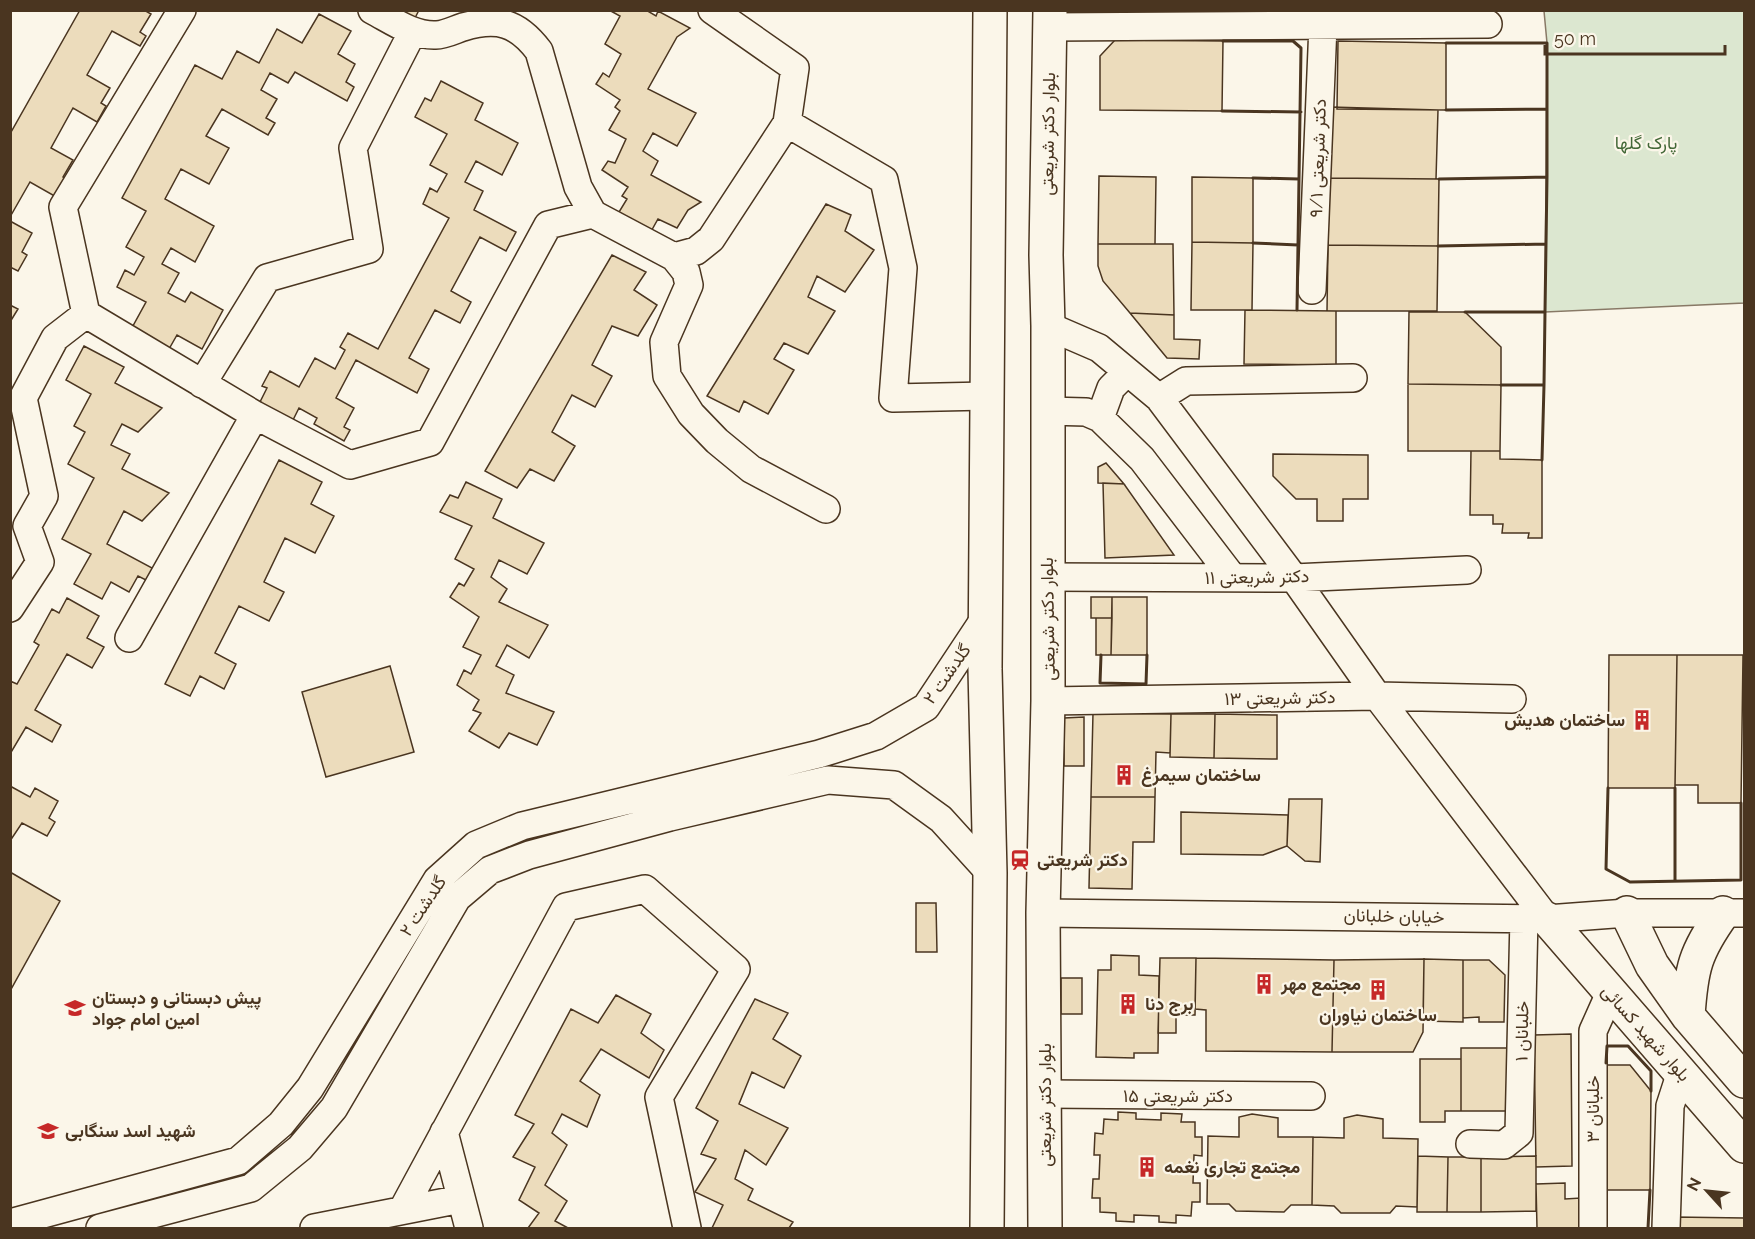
<svg xmlns="http://www.w3.org/2000/svg" width="1755" height="1239" viewBox="0 0 1755 1239" font-family="Raleway,Vazirmatn,sans-serif">
<style>
.green{fill:#dce7d0;stroke:#887966;stroke-width:1.5}
.building{fill:#ecdcbc;stroke:#4a3520;stroke-width:1.5}
.lines{fill:none;stroke-linecap:round;stroke-linejoin:round}
.minor-casing{stroke:#4a3520;stroke-width:30}
.major-casing{stroke:#4a3520;stroke-width:36}
.minor{stroke:#fbf6e9;stroke-width:27}
.major{stroke:#fbf6e9;stroke-width:33}
.wall{stroke:#4a3520;stroke-width:3}
.labels{text-anchor:middle;stroke-width:4.5;stroke-linejoin:round;paint-order:stroke}
.street-label{font-size:18px;fill:#4a3520;stroke:#fbf6e9}
.park-label{font-size:18px;fill:#436837;stroke:#fbf6e9}
.poi-label{font-size:18px;font-weight:bold;fill:#4a3520;stroke:#fbf6e9;text-anchor:start}
</style>
<rect width="100%" height="100%" fill="#fbf6e9"/>
<path class="green" d="M1544,11h200v292l-199,9 2,-269z"/>
<path class="building" d="M80,10h64l7,4 -11,18 6,4 -6,10 -28,-15 -25,44 23,13 -9,15 5,3 -9,16 -24,-14 -22,40 22,12 -10,17 6,4 -11,17 -28,-16 -20,35v-83z
M399,10h20l-4,8z
M609,10h37l10,6 2,-5 32,17 -13,9 -29,52 48,24 -19,33 -24,-13 -10,18 15,10 -7,14 50,27 -13,8 -11,18 -19,-9 -9,16 -33,-18 11,-18 -5,-3 6,-9 -26,-17 6,-9 7,2 11,-24 -17,-9 11,-19 -5,-4 5,-7 -24,-16 7,-11 6,4 12,-23 -16,-10 15,-28z
M319,14l32,17 -13,23 17,10 -9,18 8,5 -7,14 -52,-29 -7,11 -18,-10 -9,17 16,9 -11,19 9,5 -7,12 -46,-26 -16,27 23,12 -20,36 -28,-15 -16,30 49,27 -19,36 -24,-14 -9,16 17,9 -11,20 17,9 6,-10 32,18 -21,39 -25,-14 -12,21 -37,-21 18,-33 -29,-15 8,-17 9,5 10,-18 -18,-10 20,-36 -24,-13 73,-133 27,14 15,-28 22,12 18,-34 25,14z
M1115,40l108,1 -1,70 -122,-1v-54z
M1338,41l108,2v67l-109,-1z
M441,81l42,22 -8,17 43,23 -16,32 -26,-14 -11,21 18,9 -9,19 42,22 -10,19 -26,-14 -29,54 20,11 -11,21 -25,-13 -26,48 20,11 -12,24 -61,-33 -20,38 18,10 -10,19 6,3 -6,11 -30,-17 3,-6 -18,-10 -8,16 -33,-18 9,-18 -5,-2 8,-15 29,16 16,-29 20,11 10,-19 -5,-3 8,-14 30,16 71,-131 -26,-14 7,-16 7,4 10,-18 -17,-9 17,-31 -32,-17 10,-19 6,3z
M1330,107l108,3 -2,69 -107,-1z
M1099,176l57,1 -1,67h-57z
M1192,177l61,1v65l-61,-1z
M1329,178l110,1 -1,67 -110,-1z
M826,204l25,11 -6,16 29,19 -29,42 -28,-16 -9,21 27,14 -27,43 -24,-11 -10,16 20,11 -26,44 -24,-13 -5,11 -32,-16z
M10,221l22,12 -10,19 5,3 -9,16 -8,-4z
M1192,242l61,1 -1,67h-61z
M1098,244h75l1,71 -44,-2 -27,-32 -5,-15z
M1328,245l110,1 -1,65h-110z
M612,255l34,17 -12,18 23,15 -19,31 -26,-10 -20,39 20,11 -17,31 -23,-12 -20,37 23,14 -21,35 -24,-12 -13,19 -32,-17z
M10,305l8,4 -8,13z
M1245,310l91,1v54l-92,-1z
M1409,312h56l36,35v38l-93,-1z
M1130,313l44,2v24l26,1 -1,19 -32,-1z
M84,346l40,21 -9,16 47,25 -24,24 -16,-8 -11,21 19,9 -8,15 47,24 -27,28 -18,-10 -17,33 47,25 -6,12 -10,-5 -9,16 -18,-10 -9,17 -28,-15 17,-30 -29,-15 32,-61 -26,-14 17,-32 -11,-6 17,-32 -25,-14z
M1408,384l93,1 -1,66h-92z
M1471,451h29v8l42,1v78h-14l1,-5h-27l1,-9h-10v-9h-23z
M1273,454l95,1v44h-25v22h-26v-22h-21l-23,-23z
M279,460l43,22 -11,22 23,12 -19,37 -30,-15 -21,44 20,10 -15,29 -30,-15 -24,47 21,11 -12,25 -24,-13 -10,20 -25,-12z
M1106,463l18,21 -26,-1v-16z
M466,482l36,17 -9,19 51,25 -17,31 -28,-14 -8,17 16,12 -8,13 49,23 -19,33 -22,-13 -11,21 18,9 -8,18 48,19 -17,33 -28,-12 -10,15 -30,-17 12,-18 -8,-3 6,-10 -22,-15 7,-15 7,4 10,-19 -18,-8 16,-30 -29,-20 9,-14 5,3 10,-17 -19,-10 17,-33 -32,-14 10,-17 8,3z
M1103,483l21,1 50,71 -69,3z
M1091,597h21v21h-21z
M1112,597h35v58h-36z
M67,598l32,18 -12,22 17,9 -12,21 -25,-14 -32,56 26,15 -9,17 -26,-15 -16,27v-73l7,3 22,-39 -5,-3 18,-33 7,4z
M1096,618h16l-1,37h-15z
M1609,655h68l-2,133h-67z
M1677,655h66l-2,148h-43v-18h-23z
M390,666l24,86 -88,25 -24,-85z
M1093,713l78,1 -1,39 -14,-1 -1,45h-64z
M1171,714h44l-1,44 -44,-1z
M1215,714l62,1v44l-63,-1z
M1084,717v49h-20v-48z
M10,786l20,11 5,-9 23,13 -9,17 6,4 -8,14 -25,-13 -12,18z
M1091,797h64l-1,45h-21l-1,47 -43,-1z
M1289,799h33l-2,63 -15,-1 -18,-15z
M1181,812l107,3 -1,31 -24,9 -82,-1z
M10,872l50,29 -50,90z
M916,903h20l1,49h-21z
M1111,955l28,1v19l20,1 -1,77h-24v5l-38,-1 2,-87h13z
M1160,958h36l-1,57h-19v18h-18z
M1196,958l138,2 -2,92 -126,-1v-41l-11,-1z
M1424,959l39,1v62l-40,-1z
M1424,959l-1,73 -10,20h-81l2,-92z
M1463,960h26l16,15 -1,47h-25v-5l-16,1z
M1061,978h21v36h-21z
M616,995l35,19 -10,19 23,17 -15,28 -48,-29 -21,32 20,14 -13,32 -25,-13 -10,19 15,12 -22,40 22,16 -12,20 13,7h-40l11,-15 -20,-13 16,-33 -22,-10 21,-33 -19,-9 56,-106 27,14z
M755,999l33,14 -15,26 28,17 -17,32 -32,-16 -13,32 49,24 -22,37 -21,-15 -10,29 18,10 -5,11 45,22 -4,6h-77l11,-23 -28,-13 21,-33 -15,-5 17,-33 -22,-13z
M1571,1034l1,132 -36,1 -2,-132z
M1461,1048h49l-1,63h-48z
M1420,1059h41v52h-16v11h-25z
M1606,1065h24l21,26 -1,99h-44z
M1118,1112l18,1v6l25,1v-7l21,1 -1,8h14v15h7v19l-8,-1 -1,28h7v19h-8l-1,14 -15,-1v8l-17,-1v-6l-25,-1v7l-18,-1v-8l-16,-1v-14h-8l1,-19h6l1,-24h-6l1,-22 8,1 1,-15 14,1z
M1252,1114l26,4v19h35l-1,68h-21l-7,7 -48,-1 -7,-7h-22l1,-68 31,1v-20z
M1357,1115l26,4v19l35,1 -1,68 -21,-1 -6,7h-49l-7,-7 -22,-1 1,-68 31,1v-20z
M1418,1156l30,1 -1,55h-30z
M1536,1156v55l-55,1v-55z
M1448,1157h33v55h-34z
M1565,1183v16l16,-1v30h-44l-1,-44z
M1674,1217l70,1v10h-70z"/>
<g class="lines">
<g class="minor-casing">
<path id="minor" d="M182,10l-119,197 23,107 169,101 95,50 80,-23 118,-217 45,-11
M372,10c21,11 41,26 64,25 9,0 18,-5 27,-8 34,-10 54,-5 76,24l39,136 15,27 81,43 22,-6 15,-12 76,-116
M712,10l83,58 -8,55 97,57 19,88 -10,130 94,-2
M1050,27l438,-3
M674,257l12,15 3,13 -25,57 3,34 24,38 26,27 34,28 75,40
M1312,290l11,-265
M1048,326l51,22 60,50 135,180 83,118 170,223
M1127,372l-16,16 -11,30 42,41 91,119
M202,384l65,-106 102,-29 -16,-101 60,-117
M1159,398l27,-17 167,-3
M1047,411l39,1 14,6
M1047,577l247,1 173,-8
M10,608l30,-46 -13,-36 17,-30 -21,-98 32,-60 31,-24
M129,638l126,-223
M1048,701l329,-5 135,3
M1043,913l504,6 80,-6h117
M1045,1094l266,2
M444,1132l25,96
M1470,1144l34,1 15,-12 5,-215
M403,1209l163,-302 79,-18 91,80 -77,128 28,131
M10,1223l228,-62 43,-37 29,-36 127,-208 39,-35 46,-19 297,-72 57,-18 50,-29 59,-89
M100,1228l151,-40 49,-40 34,-40 123,-210 33,-28 39,-15 141,-38 158,-37 66,5 47,34 49,54
M314,1228l147,-29
M1593,1228v-197l17,-38
M1666,1228l4,-122 11,-34"/>
</g>
<g class="major-casing">
<path id="major" d="M1627,913l25,52 36,51 56,65
M1547,919l197,227
M1688,1016c3,-47 7,-64 35,-103
M987,1228l3,-355 -5,-204 5,-659
M1045,1228l-2,-315 5,-212v-375l-2,-71 4,-245"/>
</g>
<use href="#minor" class="minor"/>
<use href="#major" class="major"/>
<path class="wall" d="M1223,41h70l8,7 -4,262
M1446,43h101v66
M1446,110l101,-1v68
M1222,111l79,1
M1253,178l46,1
M1439,179l108,-2 -1,67
M1253,243l45,2
M1438,246l108,-2 -1,68
M1465,312h80l-1,73
M1501,385h43l-2,75
M1101,655l-1,28 46,1 1,-29
M1608,788l-2,81 24,13 111,-2v-77
M1675,881v-93
M1606,1063l1,-17h21l23,25v20
M1648,1228l2,-38"/>
</g>
<defs>
<g id="building-bare" transform="scale(1.62)"><path d="M-4-6H4V6H1V3H-1V6H-4ZM-2.5-4.3h1.7v1.8h-1.7ZM.8-4.3h1.7v1.8H.8ZM-2.5-1h1.7V.8h-1.7ZM.8-1h1.7V.8H.8Z" fill="#c62828" stroke="#fbf6e9" stroke-width="2.5" paint-order="stroke"/></g>
<g id="station-bare" transform="scale(1.62)"><path d="M-3-6H3Q5-6 5-4V2Q5 4 3 4L4.5 6H3L1.5 4h-3L-3 6H-4.5L-3 4Q-5 4-5 2V-4Q-5-6-3-6ZM-3.5-4v3h7v-3ZM-3.5 1v1.5H-2V1ZM2 1v1.5H3.5V1Z" fill="#c62828" stroke="#fbf6e9" stroke-width="2.5" paint-order="stroke"/></g>
<g id="school-bare" transform="scale(1.62)"><path d="M0-5L7-2L0 1L-7-2ZM-4 1L0 2.5L4 1V4Q0 6-4 4Z" fill="#c62828" stroke="#fbf6e9" stroke-width="2.5" paint-order="stroke"/></g>
</defs>
<g fill-rule="evenodd">
<use href="#building-bare" x="1642" y="720"/>
<use href="#building-bare" x="1124" y="775"/>
<use href="#station-bare" x="1020" y="860"/>
<use href="#building-bare" x="1264" y="984"/>
<use href="#building-bare" x="1378" y="990"/>
<use href="#building-bare" x="1128" y="1004"/>
<use href="#school-bare" x="75" y="1008"/>
<use href="#school-bare" x="48" y="1131"/>
<use href="#building-bare" x="1147" y="1167"/>
</g>
<g class="labels">
<g class="street-label">
<text transform="translate(1048 134) rotate(-89)" y="6">بلوار دکتر شریعتی</text>
<text transform="translate(1318 158) rotate(-88)" y="6">دکتر شریعتی ۹/۱</text>
<text transform="translate(1257 577) rotate(-1)" y="6">۱۱ دکتر شریعتی</text>
<text transform="translate(1048 619) rotate(-91)" y="6">بلوار دکتر شریعتی</text>
<text transform="translate(947 674) rotate(-55)" y="6">گلدشت ۲</text>
<text transform="translate(1280 698) rotate(-1)" y="6">۱۳ دکتر شریعتی</text>
<text transform="translate(423 906) rotate(-56)" y="6">گلدشت ۲</text>
<text transform="translate(1394 916) rotate(1)" y="6">خیابان خلبانان</text>
<text transform="translate(1522 1031) rotate(-89)" y="6">۱ خلبانان</text>
<text transform="translate(1646 1033) rotate(48)" y="6">بلوار شهید کسائی</text>
<text x="1178" y="1102">۱۵ دکتر شریعتی</text>
<text transform="translate(1045 1105) rotate(-90)" y="6">بلوار دکتر شریعتی</text>
<text transform="translate(1593 1109) rotate(-90)" y="6">۳ خلبانان</text>
</g>
<g class="park-label">
<text x="1646" y="149">پارک گلها</text>
</g>
<g class="poi-label">
<text x="1625" y="726" text-anchor="end">ساختمان هدیش</text>
<text x="1141" y="781">ساختمان سیمرغ</text>
<text x="1037" y="866">دکتر شریعتی</text>
<text x="1281" y="990">مجتمع مهر</text>
<text x="92" y="1004">پیش دبستانی و دبستان<tspan x="92" dy="21">امین امام جواد</tspan></text>
<text x="1145" y="1010">برج دنا</text>
<text x="1378" y="1021" text-anchor="middle">ساختمان نیاوران</text>
<text x="65" y="1137">شهید اسد سنگابی</text>
<text x="1164" y="1173">مجتمع تجاری نغمه</text>
</g>
</g>
<rect width="1755" height="1239" fill="none" stroke="#4a3520" stroke-width="24"/>
<g transform="translate(1707 1191) rotate(297)" stroke="#fbf6e9" stroke-width="4.5" paint-order="stroke">
<path d="M0-4.5L10 22L0 15L-10 22Z" fill="#4a3520"/>
<text y="-9" font-size="16" font-weight="bold" text-anchor="middle" fill="#4a3520">N</text>
</g>
<path d="M1545 45v9h180v-9" fill="none" stroke="#4a3520" stroke-width="3"/>
<text x="1554" y="45" font-size="18" fill="#4a3520" stroke="#fbf6e9" stroke-width="4.5" paint-order="stroke">50 m</text>
</svg>
